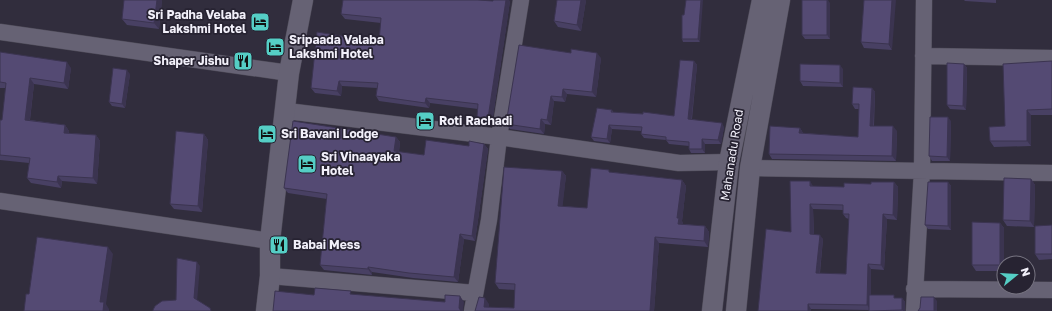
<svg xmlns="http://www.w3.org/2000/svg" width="1052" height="311" viewBox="0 0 1052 311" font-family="'Golos Text',sans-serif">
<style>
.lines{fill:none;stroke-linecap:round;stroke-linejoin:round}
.minor-casing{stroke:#4d4a57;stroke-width:17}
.tertiary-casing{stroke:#4d4a57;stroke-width:21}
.minor{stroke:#666274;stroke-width:16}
.tertiary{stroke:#666274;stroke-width:20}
.wall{fill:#484063;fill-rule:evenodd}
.shaded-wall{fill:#3b3450}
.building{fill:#544a73;stroke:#3b3450;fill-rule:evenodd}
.labels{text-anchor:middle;stroke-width:3.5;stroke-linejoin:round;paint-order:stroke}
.poi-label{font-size:12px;font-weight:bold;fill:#f2f0fa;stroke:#272332;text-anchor:start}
.street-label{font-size:12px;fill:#f2f0fa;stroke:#272332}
</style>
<rect width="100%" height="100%" fill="#312d3d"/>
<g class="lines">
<g class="minor-casing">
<path id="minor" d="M0,32l289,41
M923,56l129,2
M285,112h10l204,25 180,26 50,-1
M750,168l302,5
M0,201l270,40
M270,276l205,17
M914,289l138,1
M472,311l17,-91 10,-83 22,-137
M914,311l8,-141 2,-170"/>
</g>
<g class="tertiary-casing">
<path id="tertiary" d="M266,311l4,-35v-35l19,-168 14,-73
M712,311l17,-149 33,-162
M736,311l14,-143 30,-168"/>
</g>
<use href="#minor" class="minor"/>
<use href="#tertiary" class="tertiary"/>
</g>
<path class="wall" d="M162,0l-3,29 -32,-4 -5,-6z
M586,0l-5,31 -23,-4 -4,-6z
M864,0l28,50 -28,-2 -3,-6z
M964,0h32v3l-31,-2z
M510,1l-18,122 -11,-1 -4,-5 1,-8 -48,-6 -1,5 -50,-7 -3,-5 1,-8 -35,-2 -1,10 -26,-3 -4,-5 68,-46 2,-19 -36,-4 -4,-5z
M830,3v36h-25l-3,-4z
M684,15l16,27h-17l-1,-3z
M0,52l71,16 -3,21 -34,-5 -4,36 35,5 4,6v2l27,2 4,6 -3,43 -35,-3 -1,7 -30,-5 -4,-5 2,-15 -29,-3v-40h2l4,-32h-6z
M601,58l-5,39 -29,-3 -2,8 -11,-1 -3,24 -6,-1 -1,10 -34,-5 -4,-5z
M694,61l3,4 -5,54 32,8 -3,17h-16v9h-14l-2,-4v-3l-20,-2 -3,-4 -22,-2 -3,-4v-3l-29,-2 -2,14 -16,-2 -3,-4 21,-27 1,2 61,4z
M1052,61v54h-21v31l-37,1 -4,-6 15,-15z
M964,64l3,4 -1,42 -16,-1 -3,-4z
M843,69v18l-40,-1 -3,-5z
M130,74l-5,34 -13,-2 -3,-4z
M872,88l3,4 -1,34 23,5 -1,30 -124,-2 -3,-5 31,-26 3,5 55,4 1,-28h-4l-3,-5z
M951,121l-1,40h-18l-3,-5z
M204,134l4,6 -6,72 -28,-3 -4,-5z
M396,137l4,5 -1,10 25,3 45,-9 15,-2 4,5 -13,92 -11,-2 -6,43 -45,-4 -41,-6v3l-48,-5 -4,-5 7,-66 -39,-6 -4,-5z
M562,171l4,5 -4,30 25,2 24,-36 71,8 4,6 -4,35 1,3 22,2 4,6 -1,15 -49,-4 -5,68h-179l14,-7v3l25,1 1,-18 -16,-1 -4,-6z
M1031,179l4,6 -1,42 -27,-1 -4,-6z
M894,182l4,5 -1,33 -10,-1 -3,51 -13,-1v26l25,3h6l3,4v9h-36v-1l-58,-1 -53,2 33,-79 22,-46 31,1zM813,209l30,1v4l3,4 3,1 -3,55 -26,-1 3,-34 -9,-5z
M948,182l3,4v44l-23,-1 -3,-4z
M1000,223l4,5v43h-28l-4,-6z
M1052,225v34l-13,1 -4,-6z"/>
<path class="shaded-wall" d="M157,0h5l-3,29 -5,-6z
M506,0h3l1,1 -18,122 -4,-5z
M581,0h5l-5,31 -4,-6z
M701,0h2l-3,42 -2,-3z
M827,0h1l2,3v36l-3,-4z
M892,0h4l-4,50 -3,-6z
M597,53l4,5 -5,39 -4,-5z
M694,61l3,4 -6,58 -3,-4z
M67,62l4,6 -3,21 -4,-6z
M964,64l3,4 -1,42 -3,-4z
M840,65l3,4v18l-3,-4z
M127,70l3,4 -5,34 -3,-4z
M30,78l4,6 -5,42 -4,-6z
M339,81l3,5 -1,10 -4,-5z
M872,88l3,4 -2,38 -3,-4z
M563,89l4,5 -2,8 -3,-5z
M551,96l3,5 -3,24 -4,-5z
M426,98l4,5 -1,5 -4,-5z
M1027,110l4,5v31l-4,-5z
M948,117l3,4 -1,40 -3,-4z
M541,119l4,5 -1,10 -4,-5z
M722,123l2,4 -3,17 -3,-4z
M65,125l4,6 -1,7 -4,-5z
M609,125l3,4 -2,14 -3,-4z
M893,126l4,5 -1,30 -4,-5z
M800,128l3,5 -1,5 -3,-5z
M204,134l4,6 -6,72 -4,-6z
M96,135l4,6 -3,43 -4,-6z
M396,137l4,5 -2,15 -4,-6z
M702,139l3,5v9l-3,-4z
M484,144l4,5 -13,92 -3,-5z
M562,171l4,5 -4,36 -4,-6z
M58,176l4,5 -1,7 -4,-6z
M1031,179l4,6 -1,42 -4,-6z
M682,180l4,6 -4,35 1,2 -1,6 -4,-5 -1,-6z
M810,181l3,5h-3z
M894,182l4,5 -1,33 -4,-5z
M948,182l3,4v44l-3,-4z
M810,204l3,5 1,29 -4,-4z
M883,214l4,5 -3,51 -3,-5z
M1000,223l4,5v43l-4,-6z
M705,226l4,6 -1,15 -4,-6z
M460,234l4,5 -6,43 -4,-5z
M820,235l3,4 -4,39 -3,-5z
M655,237l4,6 -5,68h-4z
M108,247l5,7 -7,50 3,5v2h-6l-3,-9z
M197,262l3,4 -3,36 -3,-4z
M868,264l3,5v41l-4,-5z
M368,267l4,5v3l-4,-6z
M460,296l4,6 -1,9h-2l-2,-3z
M934,297l3,4v10h-3z
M485,298l4,6v7l-5,-4z
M902,298l3,4v9h-2l-1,-1z
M808,304l3,5v2h-3z"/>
<path class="building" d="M124,0h33l-3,23 -32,-4z
M343,0h135l15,1v-1h13l-18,118 -11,-1 1,-13 -52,-6 -1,5 -49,-7 2,-13 -39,-2 -2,10 -26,-3 6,-56 62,10 2,-24 -40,-4z
M557,0h24l-4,25 -23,-4z
M686,0h15l-3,39h-16v-24h2z
M802,0h25v35h-25z
M864,0h28l-3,44 -28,-2z
M519,45l52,8v-4l26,4 -5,39 -29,-3 -1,8 -11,-1 -4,24 -6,-1 -1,10 -34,-5z
M0,52l67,10 -3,21 -34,-5 -5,42 40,5 -1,8 32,2 -3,43 -35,-2 -1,6 -30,-4 3,-20 -30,-3v-35h2l4,-37 -6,-1z
M680,60l14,1 -6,58 34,4 -4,17 -16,-1v10h-13v-7l-23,-2v-3l-25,-3 1,-7 -33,-2 -2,14 -16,-2 6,-29 15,2 -1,2 32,2v-2l31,4z
M1052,61v48l-25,1v31h-37l-1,-14 16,-1 -2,-62z
M947,63l17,1 -1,42 -16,-1z
M800,64l40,1v18l-40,-2z
M113,68l14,2 -5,34 -13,-2z
M853,87l19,1 -2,38h23l-1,30 -123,-2 1,-28 30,2 -1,5 59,4 1,-33h-7z
M930,117h18l-1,40 -18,-1z
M293,121l103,16 -2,14 30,4 2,-15 43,6v-5l15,3 -12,92 -12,-2 -6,43 -45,-4 -41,-6v2l-48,-4 7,-71 -43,-6z
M176,131l28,3 -6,72 -28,-2z
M504,167l58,4 -4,35 29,2 4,-40 18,2v2l73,8 -5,38h2l-1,6 27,2 -1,15 -49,-4 -5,74h-175l4,-14 6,1 -1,9 30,1 1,-24 -20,-1z
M1004,178l27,1 -1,42 -27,-1z
M790,181h20v5l34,1v-4l27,1v-2h23l-1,33 -10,-1 -2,51 -13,-1 -1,41 -59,-1v7h-50l8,-82 25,3zM810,204l33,1v9h6l-3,60 -30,-1 4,-38 -10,-1z
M928,182h20v44l-23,-1z
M972,222l28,1v42h-28z
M1052,225v29h-17v-28z
M37,237l71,10 -8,55h4l-1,9h-79l2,-17h3z
M177,258l20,4 -3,36 16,10 1,3h-58v-1l2,-4 7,-5 14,-1z
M315,288l36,3 -1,3 95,8v-7l15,1 -1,12 2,3h-188l2,-20 39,4z
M869,295h25v3h8v12l-33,1z
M921,297h13v14h-16l2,-3z"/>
<defs>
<g id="hotel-square" transform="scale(1)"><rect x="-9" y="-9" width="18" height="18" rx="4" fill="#55cec5" stroke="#272332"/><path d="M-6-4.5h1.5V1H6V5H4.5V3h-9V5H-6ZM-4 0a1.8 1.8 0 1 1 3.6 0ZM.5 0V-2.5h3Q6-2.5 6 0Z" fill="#111"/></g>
<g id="restaurant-square" transform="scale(1)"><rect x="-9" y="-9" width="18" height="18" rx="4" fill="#55cec5" stroke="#272332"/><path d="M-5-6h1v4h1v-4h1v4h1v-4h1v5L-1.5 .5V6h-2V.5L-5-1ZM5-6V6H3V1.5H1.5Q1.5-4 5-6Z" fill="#111"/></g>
</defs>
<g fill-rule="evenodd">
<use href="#hotel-square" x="260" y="22"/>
<use href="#hotel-square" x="275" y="47"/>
<use href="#restaurant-square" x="243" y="61"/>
<use href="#hotel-square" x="425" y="121"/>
<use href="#hotel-square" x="267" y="134"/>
<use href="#hotel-square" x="307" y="164"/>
<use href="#restaurant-square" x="279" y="245"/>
</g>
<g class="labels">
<g class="poi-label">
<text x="246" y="19" text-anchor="end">Sri Padha Velaba<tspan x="246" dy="14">Lakshmi Hotel</tspan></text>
<text x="289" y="44">Sripaada Valaba<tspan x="289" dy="14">Lakshmi Hotel</tspan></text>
<text x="229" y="65" text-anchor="end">Shaper Jishu</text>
<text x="439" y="125">Roti Rachadi</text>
<text x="281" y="138">Sri Bavani Lodge</text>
<text x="321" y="161">Sri Vinaayaka<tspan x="321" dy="14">Hotel</tspan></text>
<text x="293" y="249">Babai Mess</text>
</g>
<g class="street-label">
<text transform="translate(732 155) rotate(-81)" y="4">Mahanadu Road</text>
</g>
</g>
<g transform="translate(1016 275) rotate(72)"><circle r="19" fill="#272332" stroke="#787582"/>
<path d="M0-3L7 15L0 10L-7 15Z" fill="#55cec5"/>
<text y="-6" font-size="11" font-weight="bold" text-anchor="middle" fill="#f2f0fa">N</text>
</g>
</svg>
